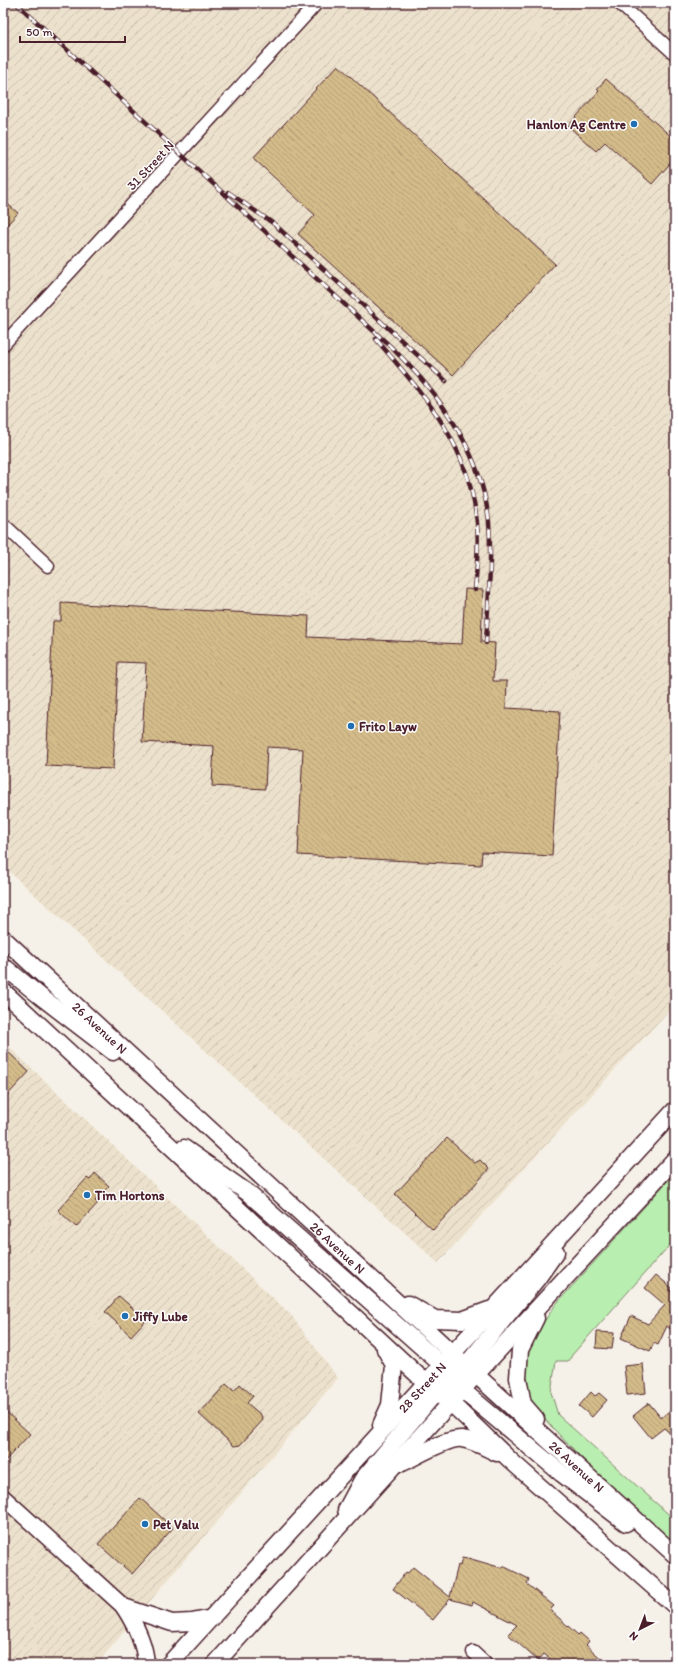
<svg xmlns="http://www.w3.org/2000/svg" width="678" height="1667" viewBox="0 0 678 1667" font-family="Itim,sans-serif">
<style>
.industrial{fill:url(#industrial-furrows)}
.green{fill:#b8eeaf;stroke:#81866d}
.building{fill:url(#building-back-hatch);stroke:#4a1f2b}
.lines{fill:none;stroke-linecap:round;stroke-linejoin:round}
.minor-casing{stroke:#4a1f2b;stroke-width:15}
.tertiary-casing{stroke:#4a1f2b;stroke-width:18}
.secondary-casing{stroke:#4a1f2b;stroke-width:19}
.minor{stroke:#fff;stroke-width:12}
.tertiary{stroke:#fff;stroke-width:15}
.secondary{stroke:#fff;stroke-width:16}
.rail-casing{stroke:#4a1f2b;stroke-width:4.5}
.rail{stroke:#fff;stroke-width:3;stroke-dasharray:9;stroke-linecap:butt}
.poi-dot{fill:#1f6fb2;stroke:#fff;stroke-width:1.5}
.labels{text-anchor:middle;stroke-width:3;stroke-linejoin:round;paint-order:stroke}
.poi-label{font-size:13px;font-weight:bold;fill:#4a1f2b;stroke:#fff;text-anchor:start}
.street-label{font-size:13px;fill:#4a1f2b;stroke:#fff}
</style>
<defs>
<pattern id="industrial-furrows" width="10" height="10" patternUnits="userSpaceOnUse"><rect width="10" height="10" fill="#ece1cc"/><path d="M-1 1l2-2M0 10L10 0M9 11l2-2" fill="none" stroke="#ccc1af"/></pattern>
<pattern id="building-back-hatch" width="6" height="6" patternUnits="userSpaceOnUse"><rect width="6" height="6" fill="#d3bb8a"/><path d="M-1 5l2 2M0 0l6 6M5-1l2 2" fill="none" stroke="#b7a077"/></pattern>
</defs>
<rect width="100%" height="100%" fill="#f6f1e8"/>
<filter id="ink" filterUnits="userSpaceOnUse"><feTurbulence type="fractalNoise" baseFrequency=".025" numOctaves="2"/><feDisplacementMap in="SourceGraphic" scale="8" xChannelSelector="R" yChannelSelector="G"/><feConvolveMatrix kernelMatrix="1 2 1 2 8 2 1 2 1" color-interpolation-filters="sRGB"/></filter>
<g filter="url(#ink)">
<path class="industrial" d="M3,3h672v1001l-237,259 -435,-397z
M3,1041l288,274 47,63 -241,286h-94z"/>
<path class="green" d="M675,1173v66l-103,116 -3,6h-13l-5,31 7,23 117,105v31l-111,-111 -36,-39 -4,-50 32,-47z"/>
<path class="building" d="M338,65l217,199 -102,111 -155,-141 17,-19 -62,-57z
M606,79l69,61v18l-23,26 -47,-42 -9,9 -28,-25 31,-35 -2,-2z
M3,200l15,13 -15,16z
M465,589l18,1 -2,52 14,1 -2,38h14l-1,27 54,3 -8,145 -70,-4 -1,13 -183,-10 5,-106 -36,-2 -2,42 -53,-3 2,-40 -72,-4 4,-79 -28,-1 -5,107 -67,-3 7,-145h8v-18l248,13 -1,21 154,7z
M3,1047l26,25 -26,28z
M447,1138l28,25 5,-3 9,9 -56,61 -38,-36z
M95,1173l14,13 -14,15 3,2 -22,24 -18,-17 29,-32 3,2z
M656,1275l16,13 -2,3 5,3v40l-8,-8 -9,19 -4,-2 -4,8 -29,-13 10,-22 17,8 17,-19 -20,-17z
M119,1296l27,24 -15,16 -26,-24z
M597,1332l17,1 -2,16 -16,-1z
M643,1364l3,29 -19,2 -3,-29z
M226,1384l8,7 6,-7 13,12 -6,7 14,12 2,5 -23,25 -6,1 -35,-32z
M591,1392l4,4 4,-3 8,7 -15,17 -13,-11z
M649,1403l12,15 14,-12v32l-11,-10 -13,10 -18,-22z
M3,1409l27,25 -27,29z
M140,1498l33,30 -41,46 -34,-30z
M462,1558l5,1 1,-1 34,10 1,-2 26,13 -2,5 27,22 -4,4 28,25 2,-2 9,8 -3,4 21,19h-50l-13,-10 -6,7 -30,-27 9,-9 -44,-23 -1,3 -22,-6 -17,21 -40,-31 13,-17 2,1 5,-6 37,30 8,-32 2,1z"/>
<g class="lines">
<g class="minor-casing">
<path id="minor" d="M619,3l56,51
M3,345l314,-342
M3,524l45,42
M473,1652l13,12"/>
</g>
<g class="tertiary-casing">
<path id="tertiary" d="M3,1497l121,110"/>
</g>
<g class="secondary-casing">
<g id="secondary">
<path id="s1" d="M3,938l449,415 223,202"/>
<path d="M3,968l4,1 33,27 73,56"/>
<path d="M3,991l433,401 15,11 59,57 165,146"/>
<path d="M184,1148l64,45 194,172 12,8 23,2"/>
<path d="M408,1304l27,15 27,1 27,-10"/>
<path d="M461,1373l5,-8 71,-86 19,-27"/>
<path d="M426,1383l14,1 22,6 100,84 64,49"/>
<path d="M536,1419l-13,-15 -5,-26 2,-28 16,-32"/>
<path d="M381,1425l9,-20 4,-40 -9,-16"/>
<path d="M402,1463c13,-6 47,-26 60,-24 13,2 24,9 35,14"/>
<path d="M346,1510l16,-30 74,-88 5,-9"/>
<path d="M124,1607l48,16 20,-1 20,-4"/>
<path d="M124,1607c11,17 21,36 22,57"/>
<path id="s2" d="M169,1664l506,-554"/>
<path d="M215,1664l247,-274 213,-231"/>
</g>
</g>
<use href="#minor" class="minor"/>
<use href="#tertiary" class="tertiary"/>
<use href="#secondary" class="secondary"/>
<g class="rail-casing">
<path id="rail" d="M16,3l374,343c48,46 92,106 99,176 3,40 -1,81 -3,121
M228,192l46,32 172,157
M376,339c49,58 93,104 101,184 2,22 0,44 -2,67"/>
</g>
<use href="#rail" class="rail"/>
</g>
</g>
<g class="poi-dot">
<circle cx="634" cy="124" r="4"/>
<circle cx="351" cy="726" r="4"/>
<circle cx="87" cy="1195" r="4"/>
<circle cx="125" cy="1316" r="4"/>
<circle cx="145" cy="1524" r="4"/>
</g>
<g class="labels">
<g class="poi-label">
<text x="626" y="129" text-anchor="end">Hanlon Ag Centre</text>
<text x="359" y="731">Frito Layw</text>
<text x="95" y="1200">Tim Hortons</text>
<text x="133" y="1321">Jiffy Lube</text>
<text x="153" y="1529">Pet Valu</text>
</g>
<g class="street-label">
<text transform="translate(150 165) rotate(-47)" y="5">31 Street N</text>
<text dy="5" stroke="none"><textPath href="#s1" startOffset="132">26 Avenue N</textPath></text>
<text dy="5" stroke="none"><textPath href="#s1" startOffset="456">26 Avenue N</textPath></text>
<text dy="5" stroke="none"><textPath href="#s2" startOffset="375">28 Street N</textPath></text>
<text dy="5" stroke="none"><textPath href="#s1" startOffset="780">26 Avenue N</textPath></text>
</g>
</g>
<rect width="678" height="1667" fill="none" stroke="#fff" stroke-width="16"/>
<rect x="8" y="8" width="662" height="1651" fill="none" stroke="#4a1f2b" stroke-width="1.5" filter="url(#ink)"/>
<g transform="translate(640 1629) rotate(222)" stroke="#ffffff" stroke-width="3" paint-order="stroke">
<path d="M0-3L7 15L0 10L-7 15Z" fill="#4a1f2b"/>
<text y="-6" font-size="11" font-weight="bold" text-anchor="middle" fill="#4a1f2b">N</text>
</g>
<path d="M20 36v6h105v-6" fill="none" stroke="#4a1f2b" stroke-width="2"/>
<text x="26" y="36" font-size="12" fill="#4a1f2b" stroke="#ffffff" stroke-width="3" paint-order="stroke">50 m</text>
</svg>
